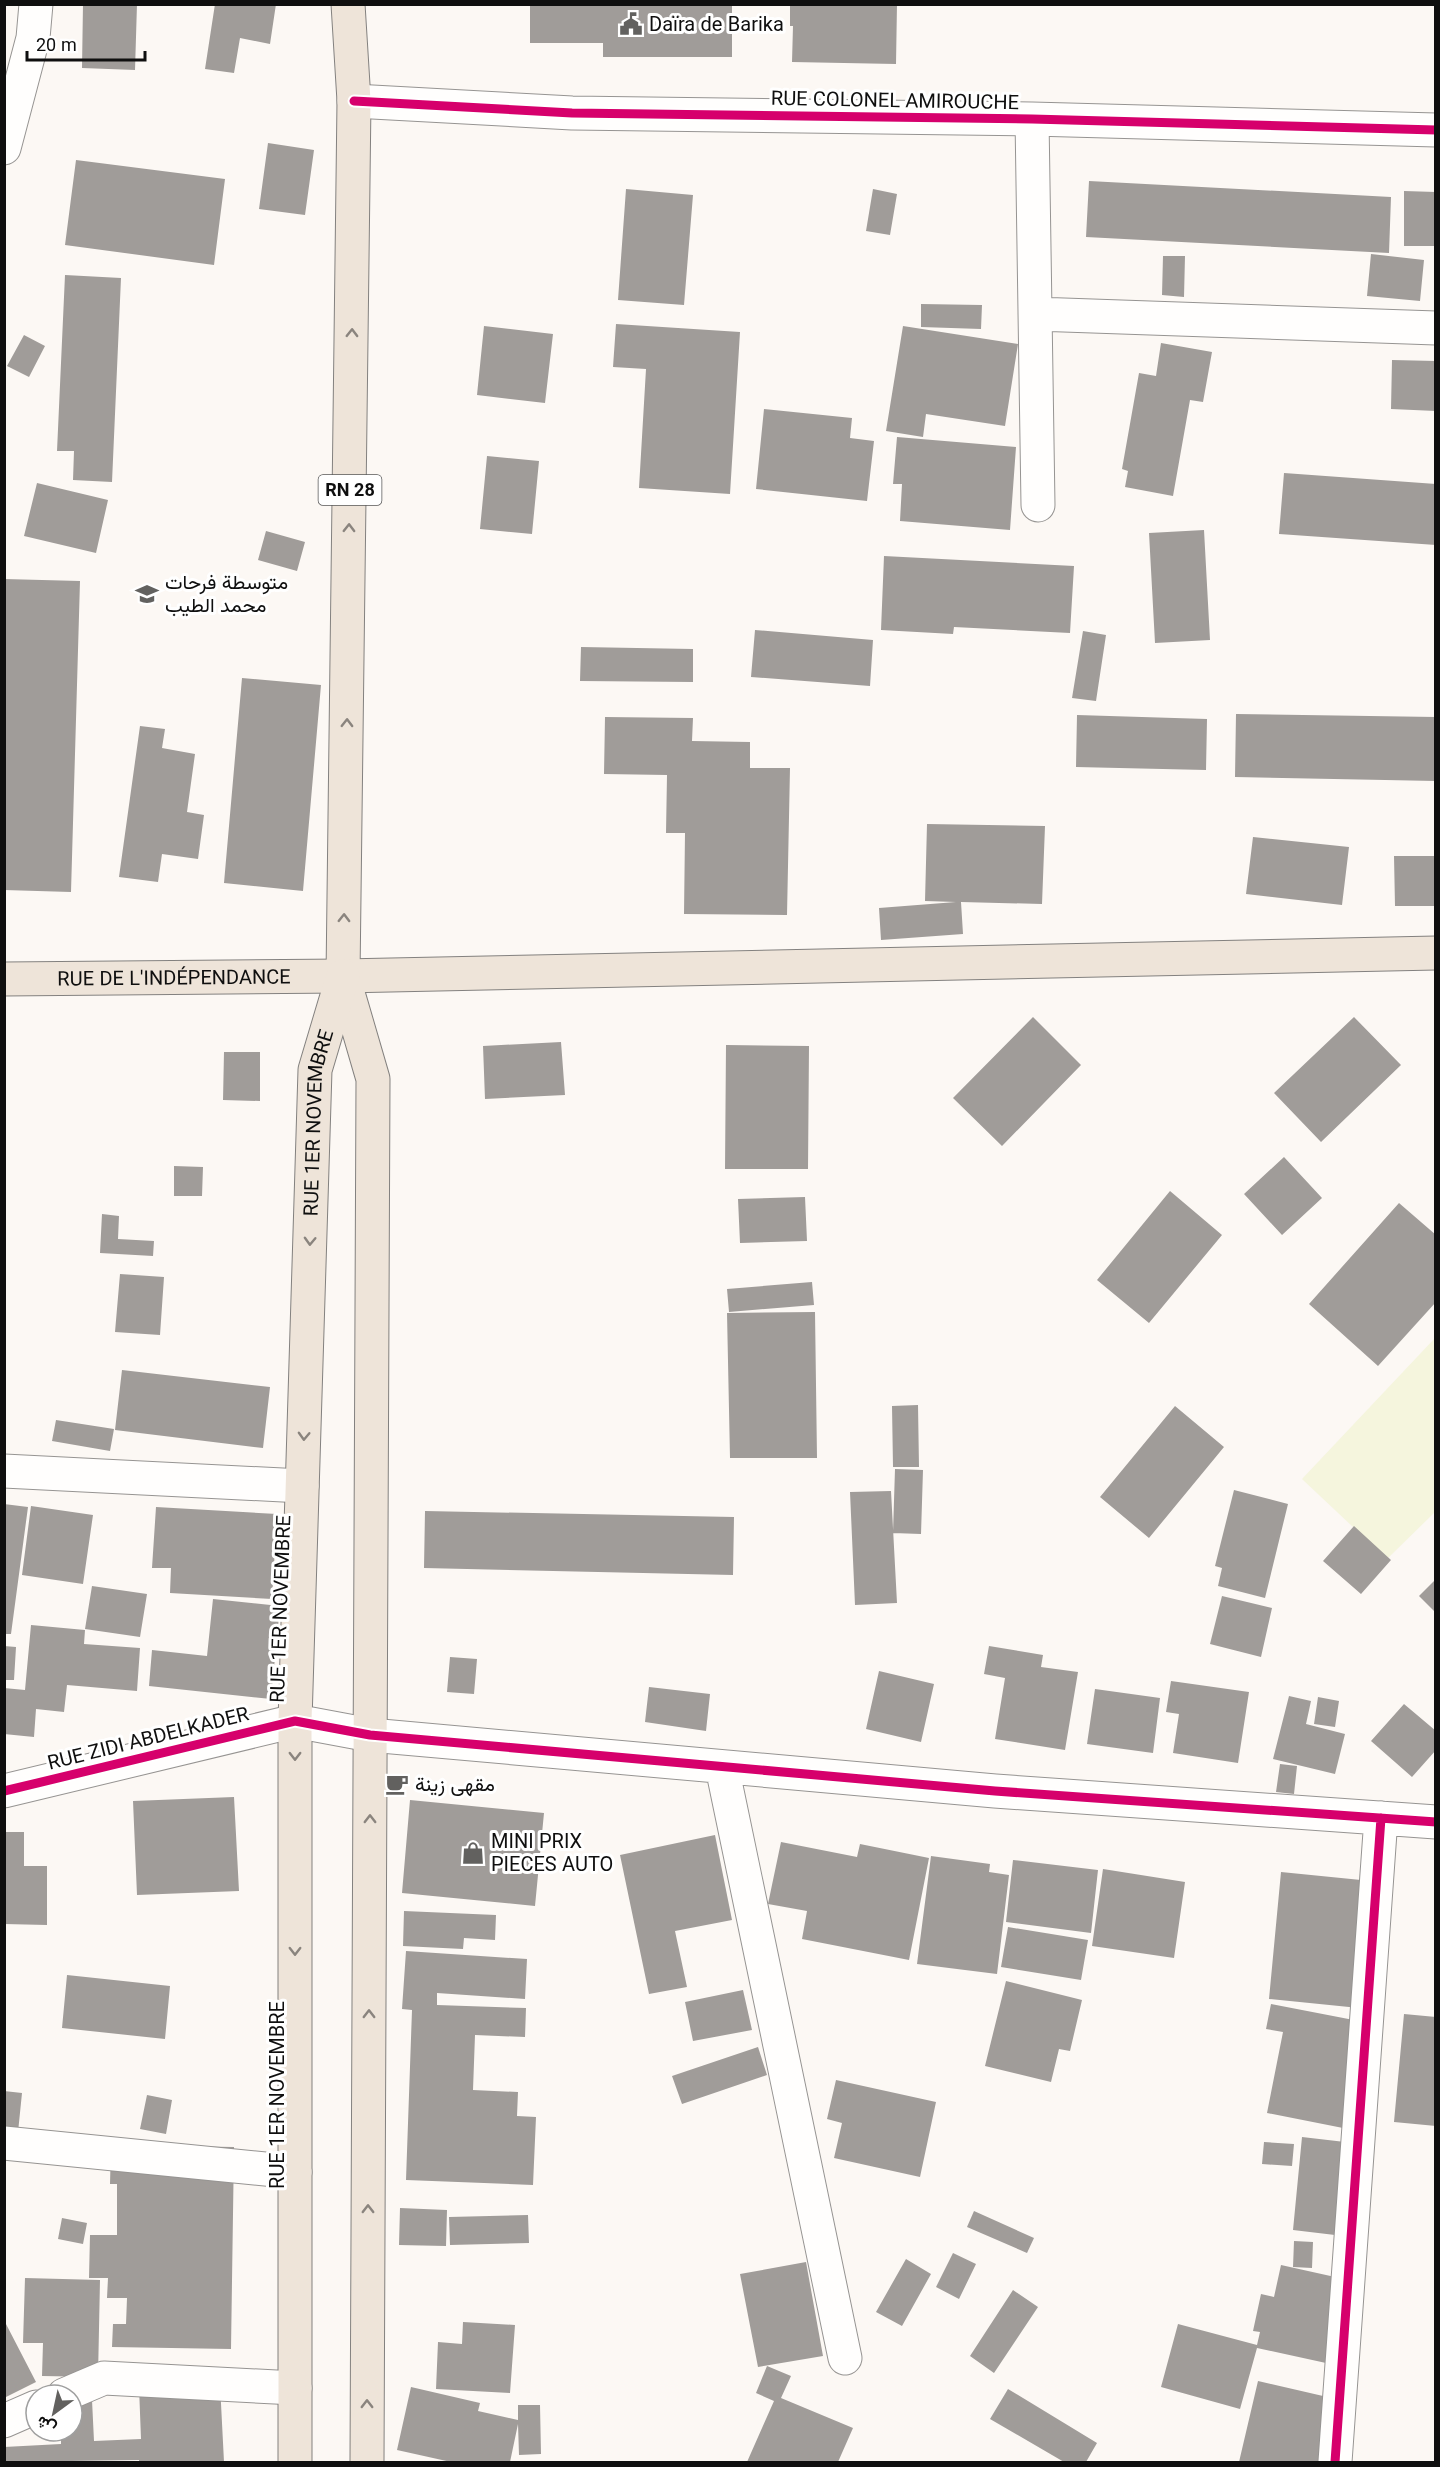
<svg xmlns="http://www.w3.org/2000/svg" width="1440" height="2467" viewBox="0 0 1440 2467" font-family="Georgia,Vazirmatn,serif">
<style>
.pitch{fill:#f5f5dd}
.building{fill:#a09c99}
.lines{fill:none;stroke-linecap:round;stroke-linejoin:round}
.minor-casing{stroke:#969492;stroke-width:35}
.major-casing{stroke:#83817f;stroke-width:35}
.minor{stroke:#fffefd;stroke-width:33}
.major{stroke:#eee4d9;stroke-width:33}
.cycleway-casing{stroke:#fff;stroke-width:13}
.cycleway{stroke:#d6006c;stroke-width:9}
.oneway{stroke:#8a847e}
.labels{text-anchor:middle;stroke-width:6;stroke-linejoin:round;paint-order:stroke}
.shield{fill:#fff;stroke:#575757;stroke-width:1.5}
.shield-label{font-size:18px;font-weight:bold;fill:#0f0f0f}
.poi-label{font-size:20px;fill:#0f0f0f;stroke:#fff;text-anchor:start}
.street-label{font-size:20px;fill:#0f0f0f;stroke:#fff}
</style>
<rect width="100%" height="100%" fill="#fcf8f4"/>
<path class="pitch" d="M1435,1338v174l-48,47 -85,-80z"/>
<path class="building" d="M83,4h54l-2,66 -53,-2z
M215,4h61l-6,40 -30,-6 -6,35 -29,-4z
M530,4h202v53h-129v-14h-73z
M790,4h107l-1,60 -104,-2 1,-36h-3z
M268,143l46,7 -9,65 -46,-6z
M76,160l149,19 -11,86 -149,-20z
M1089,181l302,16 -2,56 -303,-16z
M626,189l67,6 -9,110 -66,-5z
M873,189l24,5 -7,41 -24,-4z
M1404,191l32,1v54h-32z
M1371,254l53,6 -4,41 -53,-5z
M1163,256h22l-1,41 -22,-2z
M65,275l56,3 -9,204 -39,-2 1,-29h-17z
M921,304l61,1 -1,24 -60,-2z
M616,324l124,8 -10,162 -91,-6 7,-119 -33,-2z
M484,326l69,8 -8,69 -68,-8z
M903,326l115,18 -13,82 -79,-12 -3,23 -37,-6z
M24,335l21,11 -16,31 -22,-11z
M1161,343l51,9 -9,50 -13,-2 -17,96 -48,-9 3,-16 -6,-2 17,-96 17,3z
M1392,360l44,1v50l-45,-2z
M764,409l88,9 -2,20 24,3 -7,60 -111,-12z
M897,437l119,10 -6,83 -110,-9 2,-37h-9z
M487,456l52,5 -7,73 -52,-5z
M1284,473l152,11v61l-157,-11z
M37,483l71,17 -12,53 -72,-17z
M1204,530l6,110 -55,3 -6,-110z
M266,531l39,11 -8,29 -39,-11z
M884,556l190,10 -4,67 -116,-6 -1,7 -72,-4z
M4,579l76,2 -9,311 -67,-2z
M755,630l118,10 -3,46 -119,-9z
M1083,631l23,4 -10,66 -24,-3z
M581,647l112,2v33l-113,-1z
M242,678l79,7 -18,206 -79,-8z
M1236,714l200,3v64l-201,-4z
M1077,715l130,4 -1,51 -130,-3z
M605,717l88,1 -1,23 58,1v26h40l-3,147 -103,-1 1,-81h-19l1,-58 -63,-1z
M140,726l25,3 -3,19 33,6 -8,58 17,3 -6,44 -36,-5 -4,28 -39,-5z
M927,824l118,2 -3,78 -81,-2 2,32 -82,6 -2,-32 77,-6 -31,-1z
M1253,837l96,10 -7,58 -96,-11z
M1394,856h42v50h-41z
M1033,1017l48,48 -79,81 -49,-48z
M1354,1017l47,48 -80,77 -47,-49z
M561,1042l4,53 -80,4 -2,-53z
M726,1045l83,1 -1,123h-83z
M224,1052h36v49l-37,-1z
M1284,1157l38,41 -40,37 -38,-41z
M174,1166l29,1 -1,29h-28z
M1170,1191l52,44 -73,88 -52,-43z
M805,1197l2,44 -67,2 -2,-44z
M1399,1203l37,32v67l-58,64 -69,-62z
M102,1214l17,2 -1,23 36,2 -1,15 -53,-3z
M120,1274l44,3 -4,58 -45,-3z
M812,1282l2,23 -85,7 -2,-23z
M815,1312l2,146h-87l-3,-145z
M122,1370l148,17 -7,61 -148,-18z
M918,1405l1,62h-26l-1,-61z
M1175,1406l49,41 -75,91 -49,-41z
M56,1420l58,9 -4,22 -58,-10z
M895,1469l28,1 -2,64 -28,-1z
M1234,1490l54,14 -23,94 -47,-12 4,-18 -7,-2z
M891,1491l6,112 -42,2 -5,-113z
M4,1504l24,3 -17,127h-7z
M31,1506l62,9 -10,69 -61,-9z
M156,1507l121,7 -5,85 -102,-6 1,-25h-19z
M425,1511l309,6 -1,58 -309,-7z
M1354,1526l37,34 -30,34 -38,-33z
M1436,1579v34l-17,-17z
M92,1586l55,8 -7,43 -55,-8z
M1222,1596l50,12 -11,49 -51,-13z
M213,1599l67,7 -9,93 -122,-13 3,-36 55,6z
M31,1625l54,5 -1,14 56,4 -3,43 -70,-6 -3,27 -28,-3 -2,28 -30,-3v-46l21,2z
M4,1646l12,1 -2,33h-10z
M989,1646l54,9 -2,12 37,5 -13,78 -70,-11 10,-61 -21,-4z
M450,1657l27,2 -3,35 -27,-2z
M879,1671l55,13 -13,58 -55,-13z
M1171,1681l78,11 -11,71 -65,-10 6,-39 -13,-2z
M649,1687l61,7 -4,37 -61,-9z
M1095,1689l65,9 -7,55 -66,-9z
M1289,1696l22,5 -5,23 39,10 -10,40 -62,-15z
M1318,1697l21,4 -4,26 -21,-3z
M1404,1704l32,27v19l-24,27 -41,-36z
M1280,1764l17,2 -3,28 -18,-2z
M234,1797l5,94 -102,4 -4,-94z
M410,1800l134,13 -9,93 -133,-13z
M4,1832h20v34h23v59l-43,-1z
M715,1835l17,85 -57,11 12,56 -38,7 -29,-139z
M781,1842l76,15 3,-13 69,14 -20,102 -107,-21 5,-28 -39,-7z
M931,1856l59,8 -1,8 20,3 -12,99 -80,-10z
M1013,1860l85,10 -7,63 -85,-11z
M1103,1869l82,13 -11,76 -82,-12z
M1281,1872l90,9 -12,127 -90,-9z
M404,1911l92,4 -1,25 -31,-2 -1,11 -60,-3z
M1008,1927l80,13 -7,40 -80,-13z
M406,1951l121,8 -2,40 -88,-6v12l89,3 -1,29 -50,-2 -2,55 45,2 -1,24 19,1 -3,68 -127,-5 6,-170 -10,-1z
M67,1975l103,11 -5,53 -103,-11z
M1006,1981l76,19 -12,51 -11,-2 -8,33 -66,-16z
M743,1990l9,40 -59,11 -8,-39z
M1271,2004l93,18 -21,106 -76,-15 16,-81 -17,-3z
M1404,2014l32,3v109l-42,-4z
M758,2047l9,28 -85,29 -10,-28z
M836,2080l100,22 -16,75 -86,-19 8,-35 -15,-4z
M4,2091l18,2 -6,59 -12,-1z
M147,2095l25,5 -6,34 -26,-5z
M1302,2137l43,5 -10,93 -42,-5z
M1264,2142l30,2 -2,22 -30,-2z
M111,2145l123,2 -3,202 -119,-2 1,-23h13l1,-26h-20l1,-20h-19l1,-43h27v-51h-7z
M400,2208l47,2 -1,36 -47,-1z
M974,2211l60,27 -7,15 -60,-26z
M528,2215l1,28 -79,2 -1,-28z
M62,2218l25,5 -4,21 -25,-5z
M1294,2241l19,1 -1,26 -19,-1z
M953,2253l23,11 -17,35 -23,-12z
M906,2259l25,15 -29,52 -26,-14z
M806,2262l17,94 -65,11 -18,-93z
M1281,2265l63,14 -18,84 -69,-15 -17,61 -79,-22 17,-63 79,21 3,-13 -7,-1 8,-37 13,3z
M25,2278l75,2 -2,97 -56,-1 1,-33h-20z
M1013,2290l25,17 -44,66 -24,-17z
M463,2322l52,3 -5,68 -74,-4 2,-47 24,2z
M6,2324l30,58 -32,16v-73z
M767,2366l24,10 -10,22 72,30 -15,34h-91l27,-61 -18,-8z
M1258,2381l78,18 -15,63h-82z
M220,2384l4,78h-85v-2l-135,2v-15l57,-3v-13h11v-30l20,-1 2,41 47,-2 -2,-52z
M411,2387l69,16 -2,8 40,9v-15h22l1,49 -22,1 -1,-31 -8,38h-59l-54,-12z
M1008,2389l89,54 -11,19h-22l-74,-43z"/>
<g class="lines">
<g class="minor-casing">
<path id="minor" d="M354,101l218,12 460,6 404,11
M1032,119l6,386
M4,148l29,-110 3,-34
M1035,314l401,14
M4,1471l298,15
M722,1767l123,591
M4,1791l291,-70 75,14 625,56 441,31
M4,2143l291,29
M64,2395l40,-17 191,10
M4,2421l32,-14
M1335,2462l46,-644"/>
</g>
<g class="major-casing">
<g id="major">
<path d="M348,4l6,97 -11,875 30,103 -6,1383"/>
<path id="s1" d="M4,979l339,-3 1093,-23"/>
<path id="s2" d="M295,2462v-741l20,-651 28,-94"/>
</g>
</g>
<use href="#minor" class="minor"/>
<use href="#major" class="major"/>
<g class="cycleway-casing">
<path id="cycleway" d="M354,101l218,12 460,6 404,11
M4,1791l291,-70 75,14 625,56 441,31
M1335,2462l46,-644"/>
</g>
<use href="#cycleway" class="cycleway"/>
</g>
<defs><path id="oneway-chevron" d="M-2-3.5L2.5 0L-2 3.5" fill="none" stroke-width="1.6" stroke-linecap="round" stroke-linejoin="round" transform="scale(1.5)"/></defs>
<g class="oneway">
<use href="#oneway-chevron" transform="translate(352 333) rotate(-89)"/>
<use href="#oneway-chevron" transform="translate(349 528) rotate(-89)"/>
<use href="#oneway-chevron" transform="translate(347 723) rotate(-89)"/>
<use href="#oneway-chevron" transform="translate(344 918) rotate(-89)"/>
<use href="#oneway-chevron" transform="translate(310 1241) rotate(92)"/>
<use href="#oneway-chevron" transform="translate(304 1436) rotate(92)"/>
<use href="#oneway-chevron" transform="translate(295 1756) rotate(90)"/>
<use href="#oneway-chevron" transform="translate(370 1819) rotate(-90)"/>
<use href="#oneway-chevron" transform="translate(295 1951) rotate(90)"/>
<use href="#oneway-chevron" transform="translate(369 2014) rotate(-90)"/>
<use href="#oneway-chevron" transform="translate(368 2209) rotate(-90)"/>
<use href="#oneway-chevron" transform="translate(367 2404) rotate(-90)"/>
</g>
<defs>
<g id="civic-bare" transform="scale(1.8)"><path d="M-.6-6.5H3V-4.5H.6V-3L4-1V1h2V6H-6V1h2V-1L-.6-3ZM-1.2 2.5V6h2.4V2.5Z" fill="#62615f" stroke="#fff" stroke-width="2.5" paint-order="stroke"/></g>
<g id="school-bare" transform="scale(1.8)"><path d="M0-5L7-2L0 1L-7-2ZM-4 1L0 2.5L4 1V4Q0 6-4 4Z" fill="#62615f" stroke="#fff" stroke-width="2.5" paint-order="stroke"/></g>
<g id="cafe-bare" transform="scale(1.8)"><path d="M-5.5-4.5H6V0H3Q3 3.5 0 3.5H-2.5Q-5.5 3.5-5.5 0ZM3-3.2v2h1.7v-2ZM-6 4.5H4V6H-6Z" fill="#62615f" stroke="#fff" stroke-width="2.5" paint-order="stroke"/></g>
<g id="shop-bare" transform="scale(1.8)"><path d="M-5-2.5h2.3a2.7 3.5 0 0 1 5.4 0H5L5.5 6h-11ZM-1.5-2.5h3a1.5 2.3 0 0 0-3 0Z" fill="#62615f" stroke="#fff" stroke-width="2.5" paint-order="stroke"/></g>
</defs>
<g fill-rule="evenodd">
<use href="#civic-bare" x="631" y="24"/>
<use href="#school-bare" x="147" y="594"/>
<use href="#cafe-bare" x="397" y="1784"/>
<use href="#shop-bare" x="473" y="1853"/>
</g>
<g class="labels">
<rect class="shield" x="318.5" y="475" width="63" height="30" rx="4.5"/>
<g class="shield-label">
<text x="350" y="496">RN 28</text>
</g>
<g class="poi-label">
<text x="649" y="31">Daïra de Barika</text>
<text x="165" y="589">متوسطة فرحات<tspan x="165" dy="23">محمد الطيب</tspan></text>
<text x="415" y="1791">مقهى زينة</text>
<text x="491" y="1848">MINI PRIX<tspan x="491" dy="23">PIECES AUTO</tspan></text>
</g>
<g class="street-label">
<text transform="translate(895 100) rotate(1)" y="7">RUE COLONEL AMIROUCHE</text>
<text dy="7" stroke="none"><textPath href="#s1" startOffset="170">RUE DE L'INDÉPENDANCE</textPath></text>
<text dy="7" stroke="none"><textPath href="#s2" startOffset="1340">RUE 1ER NOVEMBRE</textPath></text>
<text transform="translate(280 1609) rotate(-88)" y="7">RUE 1ER NOVEMBRE</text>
<text transform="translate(148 1738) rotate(-14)" y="7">RUE ZIDI ABDELKADER</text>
<text transform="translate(277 2095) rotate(-90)" y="7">RUE 1ER NOVEMBRE</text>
</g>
</g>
<rect width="1440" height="2467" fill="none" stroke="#0f0f0f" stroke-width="12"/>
<g transform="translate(54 2413) rotate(213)"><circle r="28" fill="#ffffff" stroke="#9f9f9f" stroke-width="1.5"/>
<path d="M0-4.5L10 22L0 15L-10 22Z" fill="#62615f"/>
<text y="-9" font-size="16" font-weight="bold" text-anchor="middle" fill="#0f0f0f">ش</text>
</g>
<path d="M27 51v9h118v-9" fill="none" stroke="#0f0f0f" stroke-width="3"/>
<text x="36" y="51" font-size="18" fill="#0f0f0f" stroke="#ffffff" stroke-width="4.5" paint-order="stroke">20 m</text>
</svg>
